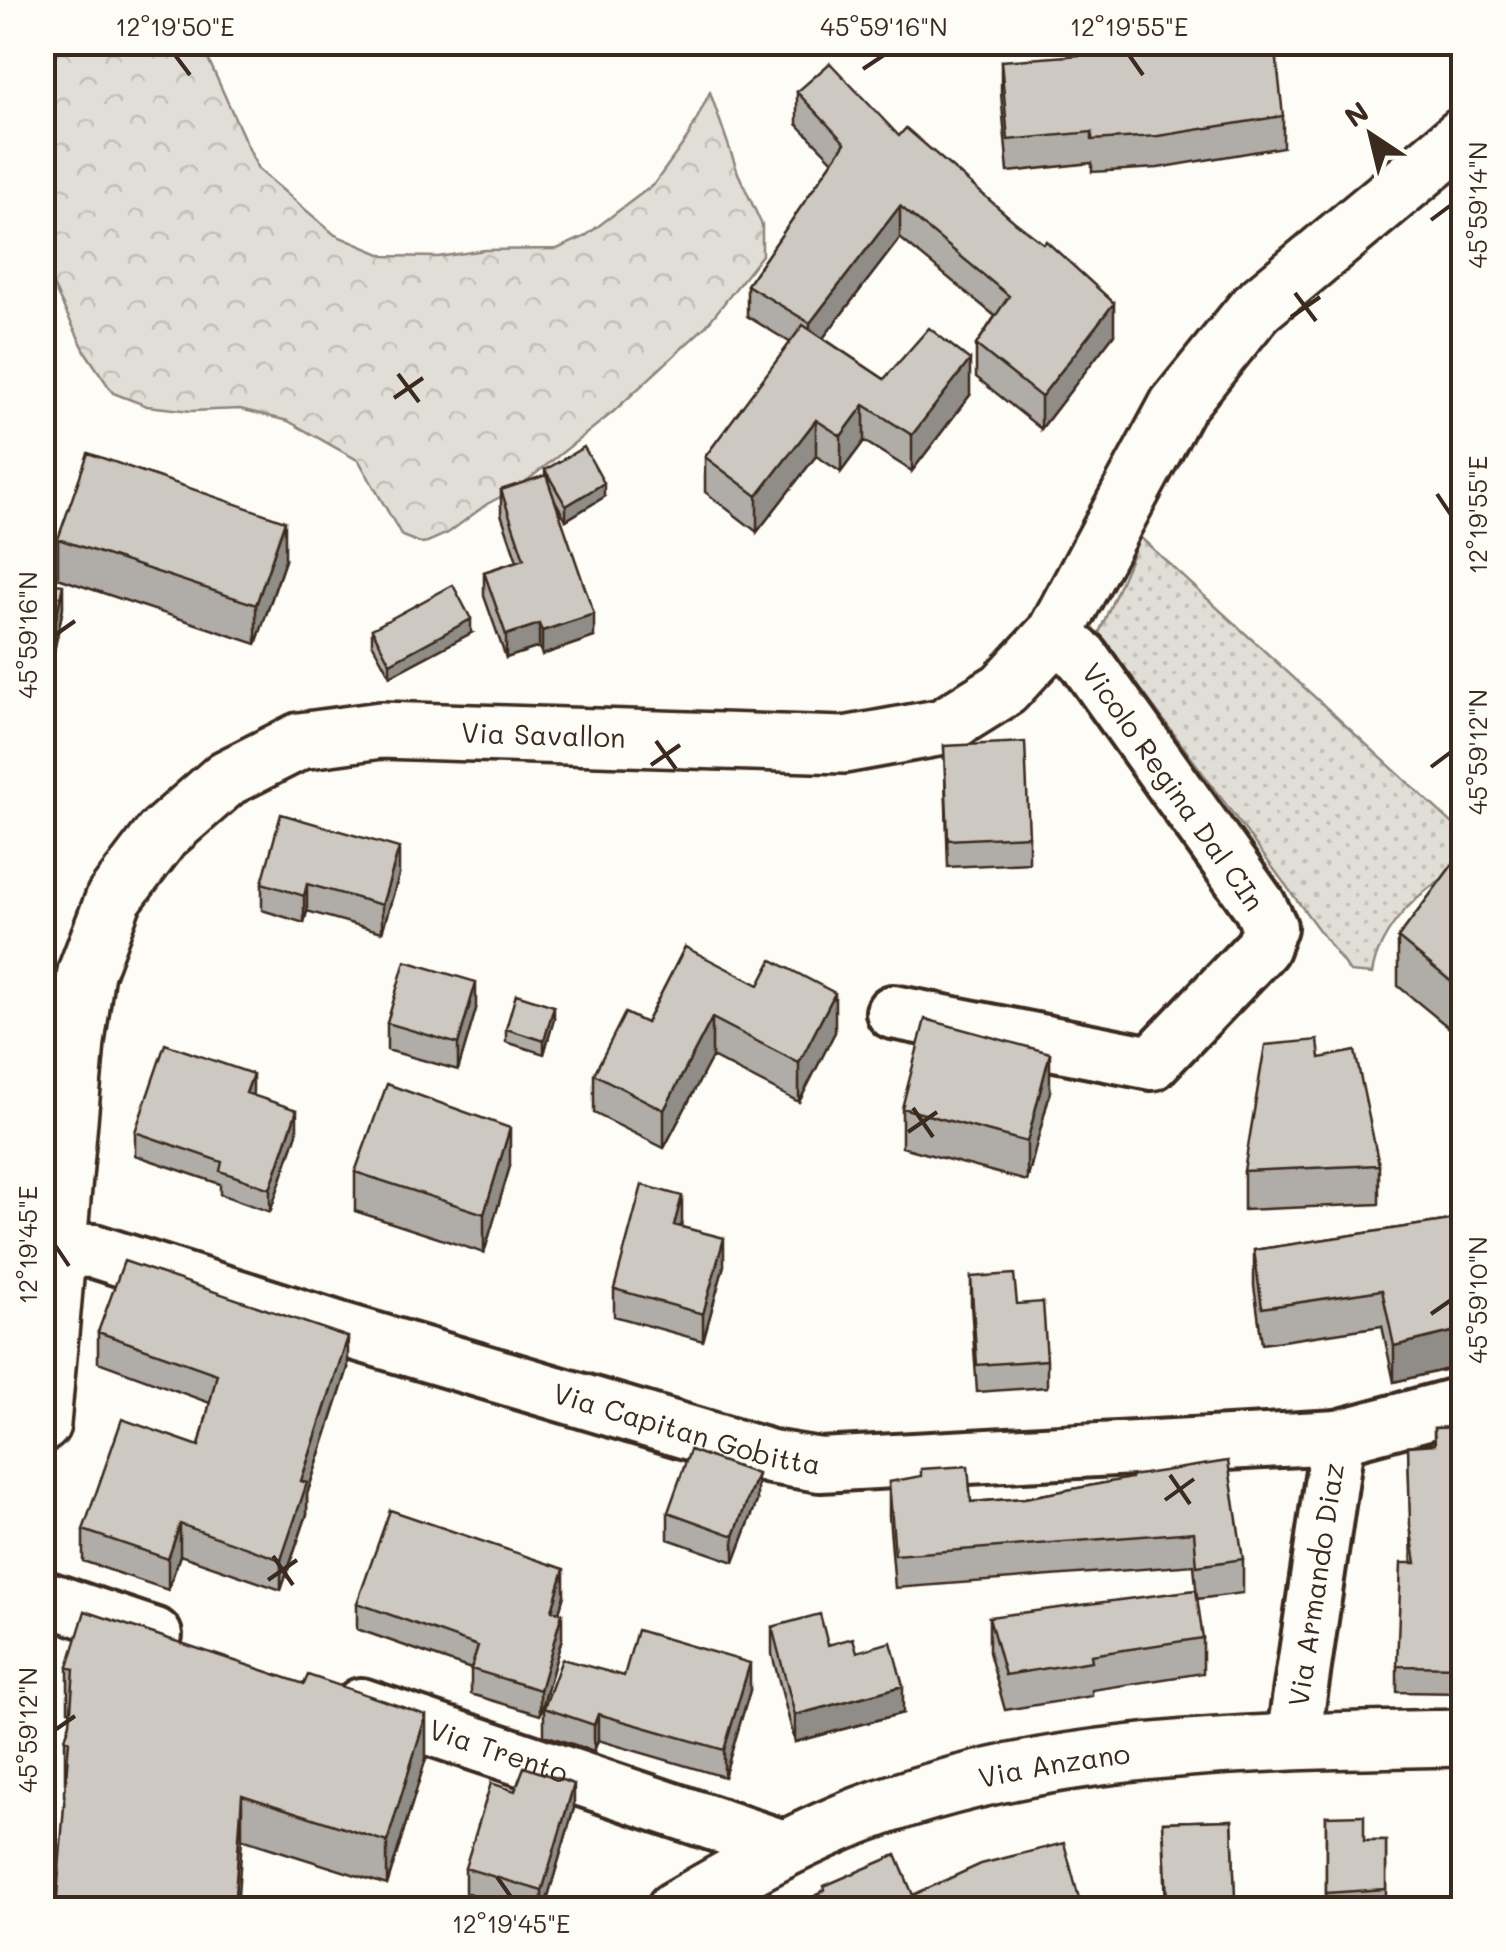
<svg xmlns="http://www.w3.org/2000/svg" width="1506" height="1952" viewBox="0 0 1506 1952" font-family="Mali,sans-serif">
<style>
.grass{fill:url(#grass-dots);stroke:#8e847a;stroke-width:2.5}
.forest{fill:url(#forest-crowns);stroke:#8e847a;stroke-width:2.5}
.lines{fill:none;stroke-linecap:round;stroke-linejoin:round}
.minor-casing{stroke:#3b2a1e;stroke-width:60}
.secondary-casing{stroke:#3b2a1e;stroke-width:62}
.minor{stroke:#fdfcf7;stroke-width:52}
.secondary{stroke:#fdfcf7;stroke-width:55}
.wall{fill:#b0aca7;stroke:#3b2a1e;stroke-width:2.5}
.shaded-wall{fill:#908c88;stroke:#3b2a1e;stroke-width:2.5}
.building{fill:#cdc8c2;stroke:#3b2a1e;stroke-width:2.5}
.ticks{fill:none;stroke:#3b2a1e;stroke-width:4}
.labels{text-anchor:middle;stroke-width:8;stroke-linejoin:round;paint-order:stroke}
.street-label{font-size:28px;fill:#3b2a1e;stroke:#fdfcf7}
.neatline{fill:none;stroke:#3b2a1e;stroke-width:4}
.ticks-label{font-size:25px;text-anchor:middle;fill:#3b2a1e}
</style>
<defs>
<pattern id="grass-dots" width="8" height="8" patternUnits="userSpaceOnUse" patternTransform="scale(2.5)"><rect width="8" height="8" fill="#e1ded7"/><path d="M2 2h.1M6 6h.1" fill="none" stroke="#c2bfb8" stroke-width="1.8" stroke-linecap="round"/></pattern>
<pattern id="forest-crowns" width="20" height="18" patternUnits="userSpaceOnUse" patternTransform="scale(2.5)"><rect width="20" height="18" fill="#e1ded7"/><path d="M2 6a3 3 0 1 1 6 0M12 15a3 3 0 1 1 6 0" fill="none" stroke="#c2bfb8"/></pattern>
</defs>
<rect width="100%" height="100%" fill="#fdfcf7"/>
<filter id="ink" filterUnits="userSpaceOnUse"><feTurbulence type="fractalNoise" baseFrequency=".01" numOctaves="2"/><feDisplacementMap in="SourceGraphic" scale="20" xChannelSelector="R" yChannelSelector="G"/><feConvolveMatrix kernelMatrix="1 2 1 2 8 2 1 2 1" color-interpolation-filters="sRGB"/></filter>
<g filter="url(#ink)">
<path class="grass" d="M1140,537l323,296v35c-41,18 -84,60 -91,106l-22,-2 -251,-339z"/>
<path class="forest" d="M43,43h158l57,126 77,66 50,21 53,1 47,-7 72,-1 27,-12 70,-53 34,-47 22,-45 28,81 24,52v30l-56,71 -94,87 -93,74 -32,17 -39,29 -25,11 -21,-8 -43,-75 -71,-40 -48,-12 -49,2 -44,-5 -34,-13 -27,-40 -43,-88z"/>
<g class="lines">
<g class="minor-casing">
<g id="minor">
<path d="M893,1012l259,51 110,-115 8,-21 -11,-22 -177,-248 -28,-22"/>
<path id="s1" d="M42,1246l15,4 37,1 246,78 431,128 49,8 518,-28"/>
<path d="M42,1597l113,38"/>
<path id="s2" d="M361,1705l425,143"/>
<path id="s3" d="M1293,1741l45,-304 126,-34"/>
</g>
</g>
<g class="secondary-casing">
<g id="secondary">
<path id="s4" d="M42,1424l34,-382 10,-70 28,-74 48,-63 65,-57 73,-37 81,-11 463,15 99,-18 61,-38 50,-54 123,-229 79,-98 208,-173"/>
<path id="s5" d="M674,1910c55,-32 110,-63 169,-88 194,-80 414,-80 621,-84"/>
</g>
</g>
<use href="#minor" class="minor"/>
<use href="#secondary" class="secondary"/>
</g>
<path class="wall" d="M1001,61l282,55v31l-125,21 -66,4v-9l-84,9 -7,-79z
M797,92l102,44 215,198 -73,95 -65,-52v-32l19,-29 -95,-78 -77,100 61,41 86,16 -58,76 -48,-30 -23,31 -25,-16 -59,76 -52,-40v-35l86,-114 -44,-27v-31l86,-124 -36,-37z
M545,470l59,27 -38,23 -10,-18 38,135 -52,18 -3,-8 -33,11 -22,-62v-24l33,-11 -16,-47v-24l44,-14z
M58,539l227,21 -29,84 -198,-66z
M42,582l21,26 -13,62 -8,-1z
M372,629l99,4 -81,43 -18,-33z
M944,746l85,90v27l-81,4z
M1464,849v191l-66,-54v-48z
M399,875l-17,57 -75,-21 -3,12 -42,-13v-27z
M685,947l150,85 -36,70 -87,-45 -48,91 -70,-35v-39l52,-51z
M476,1009l-18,61 -71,-20v-27z
M554,1019l-10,35 -38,-12v-13z
M1320,1058l59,107v39l-135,6v-39z
M1050,1092l-23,89 -125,-34v-39z
M253,1095l44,38 -27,79 -50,-18v-10l-85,-29v-23z
M510,1166l-26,87 -129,-42v-39z
M1464,1218v147l-70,17 -12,-56 -120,18 -8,-58v-36z
M682,1223l-1,3 43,39 -21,76 -89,-25v-27z
M971,1277l46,27 30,56v27l-70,5 -6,-88z
M98,1332l250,36 -41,126v20l-26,76 -101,-35 -12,35 -85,-29v-31l116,-84 11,-43 -112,-41z
M1464,1427v266l-67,-1v-26l15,-103 -4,-117 26,-2v-16z
M1131,1478l112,81v34l-46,6 -3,-34 -299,23 -6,-72v-34l82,20 54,-4z
M757,1501l-23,61 -66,-23v-27z
M564,1595l-5,17 3,26 -22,77 -69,-21v-25l-114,-40v-26z
M989,1617l214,21v35l-111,17v6l-87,14 -16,-58z
M772,1627l85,25 46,61 -108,29 -23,-88z
M68,1667l358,91 -39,127 -322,-102v-44l5,-16 1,-12 -3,-1z
M624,1676l126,14 -26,87 -126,-37 -4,11 -50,-16v-27z
M574,1808l-30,102h-22l-57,-18v-24z
M1326,1816l38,25h22v69h-60z
M1232,1820l3,90h-69l-3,-88z"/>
<path class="shaded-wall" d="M900,206v32l-90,117v-32z
M1114,303v31l-73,95v-32z
M970,360v35l-58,76v-36z
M864,405v36l-23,31v-36z
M816,420v36l-59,76v-36z
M604,483v14l-38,23v-14z
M285,521v39l-29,84v-39z
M63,585v23l-13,62v-23z
M594,614v23l-52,18v-24z
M471,619v14l-81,43v-13z
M539,624v23l-33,11v-23z
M399,848v27l-17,57v-27z
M307,884v27l-3,12v-27z
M476,982v27l-18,61v-26z
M835,993v39l-36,70v-39z
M554,1006v13l-10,35v-13z
M712,1018v39l-48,91v-38z
M1050,1053v39l-23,89v-39z
M253,1074v23l-7,-4z
M297,1110v23l-27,79v-23z
M510,1128v38l-26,87v-39z
M682,1196v27l-8,29v-27z
M724,1238v27l-21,76v-27z
M1464,1329v36l-70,17v-36z
M348,1337v31l-41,126v20l-26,76v-30l20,-79z
M757,1474v27l-23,61v-26z
M180,1524v31l-12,35v-31z
M564,1569v26l-12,40v-25z
M562,1613v25l-22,77v-25z
M750,1663v27l-26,87v-27z
M903,1686v27l-108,29v-27z
M598,1714v26l-4,11v-26z
M426,1715v43l-39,127v-43z
M574,1784v24l-30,102h-2v-19z
M242,1795v44l-5,71h-3z"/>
<path class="building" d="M1206,42h69l8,74 -125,20 -66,4v-8l-84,8 -7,-79 146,-11z
M830,63l69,73 7,-8 109,94 29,22 2,-3 68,62 -73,94 -65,-52 33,-49 -109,-90 -90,117 -63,-38 98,-142 -48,-51z
M803,325l81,54 45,-51 41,32 -58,75 -48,-30 -23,31 -25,-16 -59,76 -52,-39z
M584,447l20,36 -38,23 -21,-36z
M88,453l197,68 -29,84 -198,-66z
M546,475l48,139 -52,17 -3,-7 -33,11 -22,-63 40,-13 -23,-69z
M42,582l21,3 -13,62 -8,-1z
M453,585l18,34 -81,44 -18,-34z
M1025,742l4,94 -81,4 -4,-94z
M281,814l118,34 -17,57 -75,-21 -3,12 -42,-13z
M1464,849v143l-66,-54z
M685,947l74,38 13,-25 63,33 -36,70 -87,-45 -48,92 -70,-36 31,-61 21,10z
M405,961l71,21 -18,62 -71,-21z
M516,994l38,12 -10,35 -38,-12z
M925,1019l125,34 -23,89 -125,-34z
M1318,1040l2,18 35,-7 24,114 -135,6 21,-126z
M165,1044l88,30 -7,19 51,17 -27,79 -50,-18 2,-9 -87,-30z
M387,1084l123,44 -26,86 -129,-42z
M642,1185l40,11 -8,29 50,13 -21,76 -89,-25z
M1464,1218v111l-70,17 -12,-56 -120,18 -8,-58z
M124,1261l224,76 -47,144 6,2 -26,77 -101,-36 -12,35 -85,-29 39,-111 77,27 18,-72 -119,-42z
M1014,1274l3,30 26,-2 4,58 -70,5 -6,-88z
M1464,1427v240l-67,-1 4,-103h15l-6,-38 -2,-79 27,-2 -1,-16z
M690,1450l67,24 -23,62 -66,-24z
M1228,1461l15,98 -46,7 -3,-34 -299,23 -6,-73 32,-6v-7l47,-3 3,36 54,-4 106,-20v-2z
M390,1510l174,59 -12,41 10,3 -22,77 -69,-21 7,-23 -121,-43z
M1196,1590l7,48 -112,17 1,6 -87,14 -16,-58z
M85,1611l219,73 4,-9 118,40 -39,127 -145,-47 -8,115h-178l13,-170 -4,-1 5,-16 4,-54 -6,-2z
M820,1614l8,31 25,-7 4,14 34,-10 12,44 -108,29 -23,-88z
M637,1630l113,33 -26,87 -126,-36 -4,11 -50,-17 18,-49 62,17z
M524,1767l50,17 -32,107 -77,-23 26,-85 24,8z
M1364,1815v26h22v48l-60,4v-77z
M1232,1820l3,78 -68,3 -4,-79z
M1064,1843l18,67h-288l31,-21 -1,-3 72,-31 17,40 68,-31z"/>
</g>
<path class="ticks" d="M175,55l15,20M1129,55l14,20M863,69l21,-14M1431,220l20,-15M1295,293l21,28M1291,317l29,-20M398,374l21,28M394,398l29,-20M1437,494l14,21M55,635l20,-14M656,741l20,28M651,765l29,-20M1431,767l20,-15M913,1108l20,29M908,1132l29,-20M55,1245l14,21M1431,1314l20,-14M1170,1475l20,29M1165,1500l29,-21M273,1556l20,29M268,1580l29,-20M55,1730l20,-14M497,1877l14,20"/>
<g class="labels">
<g class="street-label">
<text dy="10" stroke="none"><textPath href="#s4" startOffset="1025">Via Savallon</textPath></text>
<text transform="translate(1173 787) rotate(55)" y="10">Vicolo Regina Dal CIn</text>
<text dy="10" stroke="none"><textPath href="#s1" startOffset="672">Via Capitan Gobitta</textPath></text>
<text dy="10" stroke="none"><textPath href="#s3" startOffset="158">Via Armando Diaz</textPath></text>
<text dy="10" stroke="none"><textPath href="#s2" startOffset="145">Via Trento</textPath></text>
<text dy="10" stroke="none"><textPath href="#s5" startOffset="410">Via Anzano</textPath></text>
</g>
</g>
<rect width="1506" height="1952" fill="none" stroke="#fdfcf7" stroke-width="110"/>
<g transform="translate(1371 135) rotate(325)" stroke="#fdfcf7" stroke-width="8" paint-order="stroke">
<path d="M0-8L18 38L0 25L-18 38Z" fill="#3b2a1e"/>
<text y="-15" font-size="28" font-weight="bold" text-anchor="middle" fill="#3b2a1e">N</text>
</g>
<rect x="55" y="55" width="1396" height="1842" class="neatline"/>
<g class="ticks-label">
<text x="175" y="36">12°19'50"E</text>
<text x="884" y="36">45°59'16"N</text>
<text x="1129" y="36">12°19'55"E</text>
<text transform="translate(1478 205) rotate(-90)" y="9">45°59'14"N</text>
<text transform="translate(1478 515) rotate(-90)" y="9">12°19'55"E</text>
<text transform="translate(28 635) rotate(-90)" y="9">45°59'16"N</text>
<text transform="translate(1478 752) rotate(-90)" y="9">45°59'12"N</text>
<text transform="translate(28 1245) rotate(-90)" y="9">12°19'45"E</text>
<text transform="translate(1478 1300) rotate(-90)" y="9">45°59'10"N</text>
<text transform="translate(28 1730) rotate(-90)" y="9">45°59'12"N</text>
<text x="511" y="1933">12°19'45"E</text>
</g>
</svg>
